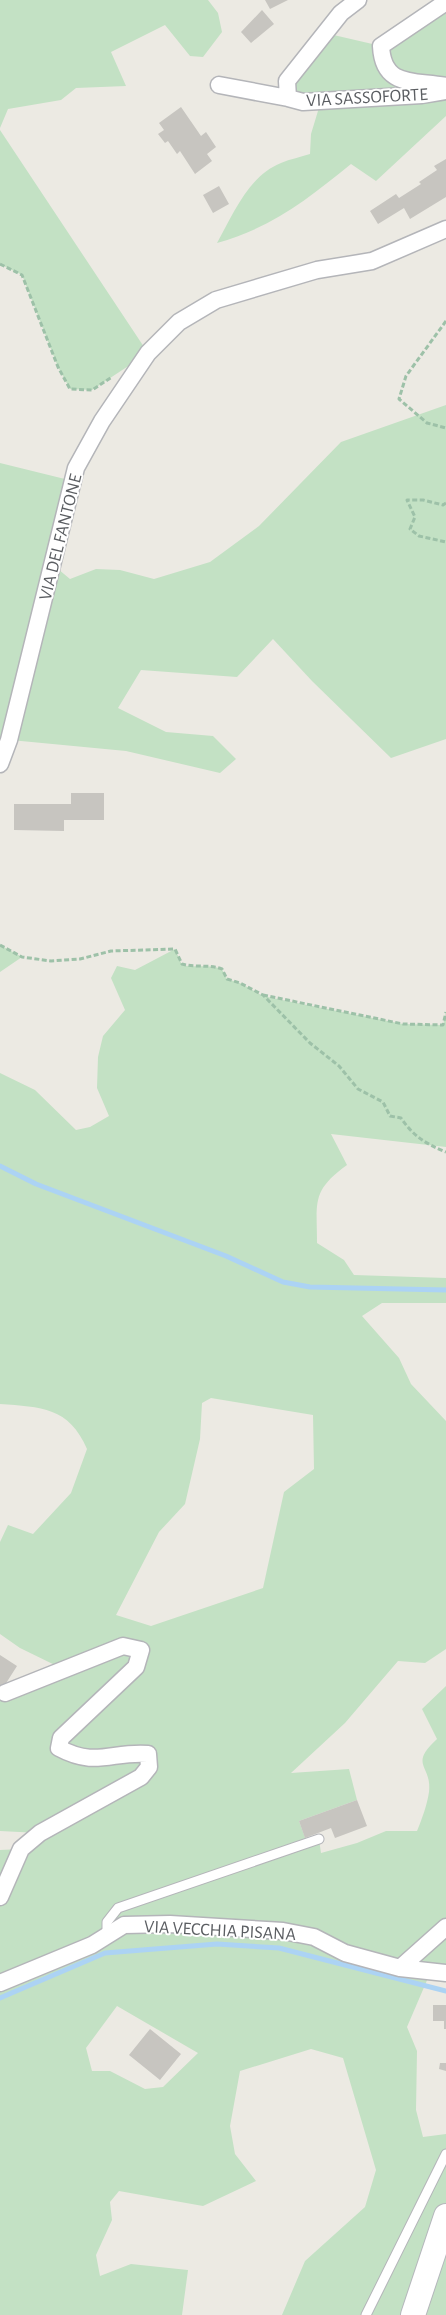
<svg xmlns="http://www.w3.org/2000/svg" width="446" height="2315" viewBox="0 0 446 2315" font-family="'Alegreya Sans',sans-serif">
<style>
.green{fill:#c3e1c4;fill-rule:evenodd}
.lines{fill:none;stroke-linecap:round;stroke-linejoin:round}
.stream{stroke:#acd3f4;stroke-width:5}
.building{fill:#c7c5c0}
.lane-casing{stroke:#b4b5b9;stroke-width:11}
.street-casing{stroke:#b4b5b9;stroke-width:19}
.secondary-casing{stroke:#b5b7bc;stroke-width:26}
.path{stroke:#9dc1a8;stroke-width:3;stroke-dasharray:5 2.5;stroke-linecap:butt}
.lane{stroke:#fff;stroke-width:9}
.street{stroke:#fff;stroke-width:16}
.secondary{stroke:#fff;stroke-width:24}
.labels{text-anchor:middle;stroke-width:4;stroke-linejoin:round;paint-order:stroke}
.street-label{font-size:18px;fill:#5b5e62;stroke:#fff}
</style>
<rect width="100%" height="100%" fill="#eceae3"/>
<path class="green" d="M0,0h208l10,13 4,19 -19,25 -13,-1 -25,-31 -54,27 15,34 -50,2 -15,12 -53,9 -8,19z
M446,2v114l-70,65 -25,-17c-43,35 -80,64 -134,79 16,-28 31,-67 64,-80 9,-4 20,-6 29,-9l1,-20 10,-33 -18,1 -16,-21 38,-48 56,13z
M0,130l148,223 -56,37 -22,-1 -12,-22 -36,-92 -22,-11z
M446,405v334l-55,19 -79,-77 -39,-42 -36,38 -96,-7 -23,38 48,24 47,4 23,23 -16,14 -94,-22 -126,-12v-276l73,18 -21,83 18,15 26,-10 24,1 34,9 56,-17 49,-36 82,-84z
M0,945l22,12 -22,15z
M175,949l7,16c14,3 26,-1 40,4l5,10 13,4 23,13 29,6 111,22 40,1 3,-13v135l-115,-13 16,31c-36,26 -30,37 -30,78l27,17 10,15 92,3v25h-64l-20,13 37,42 12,26 35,37v228l-21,14 -27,-2 -53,62 -54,50 58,-4 8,31 -58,21 8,22 12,-4 2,14 36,-10 29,-12h31c5,-12 10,-26 12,-39 3,-28 -21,-26 8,-53l-15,-30 24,-23v287l-15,-2 -24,56 10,24 -1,59 7,27 23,-3v181h-164l23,-54 60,-54 11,-37 -33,-112 -32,-9 -71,22 -10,55 5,28 21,27 -53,25 -84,-15 -9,11 2,18 -16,35 4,21 31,-12 57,6 -6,45h-182v-465l21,-1 18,-16 -39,-2v-145l63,-17 -43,-21 -20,-14v-92l8,-17 25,9 38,-41 16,-44c-18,-42 -46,-42 -87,-45v-331l35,17 41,40 14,-3 19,-11 -12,-28 1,-31 5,-21 22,-26 -14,-32 6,-12 18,4zM211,1398l102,17 1,54 -30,23 -21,96 -112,38 -35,-11 43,-83 26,-28 15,-65 2,-36zM117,2006l81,47 -35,34 -18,2 -35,-18h-18l-6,-23z"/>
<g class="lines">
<path class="stream" d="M0,1166l36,18 190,72 57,26 27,5 136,3
M0,1998l105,-45 112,-9 62,4 167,43"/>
</g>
<path class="building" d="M265,0h23l-18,9z
M262,10l12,14 -23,19 -10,-11z
M181,107l20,29 5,-4 10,15 -9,7 5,7 -17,13 -15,-23 -3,3 -9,-13 -3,2 -7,-9 6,-4 -5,-7z
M446,159v38l-36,22 -6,-11 -26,16 -8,-13 26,-17 3,4 22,-14 -2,-2 18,-12 -3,-4z
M219,186l10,18 -16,9 -10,-18z
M71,793h33v27h-40v11l-50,-1v-26h57z
M0,1655l17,11 -14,22 -3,-2z
M357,1800l10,26 -32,12 -4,-10 -26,10 -6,-17z
M433,2005h13v24h-2v-8h-11z
M150,2029l31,25 -21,26 -31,-25z
M440,2063h6v8l-7,-2z"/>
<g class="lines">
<g class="lane-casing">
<path id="lane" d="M107,1934v-12l11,-14 201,-69
M366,2315l80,-161"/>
</g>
<g class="street-casing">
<path id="street" d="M358,0l-17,13 -54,68 1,17 15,4 119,-7 24,-4
M446,2l-65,44c2,42 33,34 65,40
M219,85l69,13
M0,764l9,-24 67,-272 26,-47 46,-68 31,-31 37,-22 101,-30 55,-9 74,-32
M0,1897l21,-48 19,-16 101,-56 8,-10 -1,-13c-36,-3 -52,14 -89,-6l2,-10 75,-71 5,-17 -18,-4 -118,47
M400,1968l46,-41
M0,1983l92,-38 32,-20 46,-1 113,7 31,6 31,16 55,15 46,5"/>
</g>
<g class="secondary-casing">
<path id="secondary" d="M413,2315l33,-99"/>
</g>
<path class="path" d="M0,264l22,11 36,92 12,22 22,1 20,-13
M446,321l-40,55 -7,23 28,24 19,5
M446,503l-3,2 -20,-5h-16l8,17 -5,12 9,7 27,6
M0,945l22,12 29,4 29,-2 31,-8 64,-2 7,15c14,4 26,0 40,5l5,10 13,4 23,12 47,48 29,23 19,23 25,13 7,14 11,2c12,18 25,26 45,34
M263,995l140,29 40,1 3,-13"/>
<use href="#lane" class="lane"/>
<use href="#street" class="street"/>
<use href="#secondary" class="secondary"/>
</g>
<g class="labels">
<g class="street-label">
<text transform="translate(367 97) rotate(-3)" y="6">VIA SASSOFORTE</text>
<text transform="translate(60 537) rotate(-76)" y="6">VIA DEL FANTONE</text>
<text transform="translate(220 1930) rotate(3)" y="6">VIA VECCHIA PISANA</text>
</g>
</g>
</svg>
